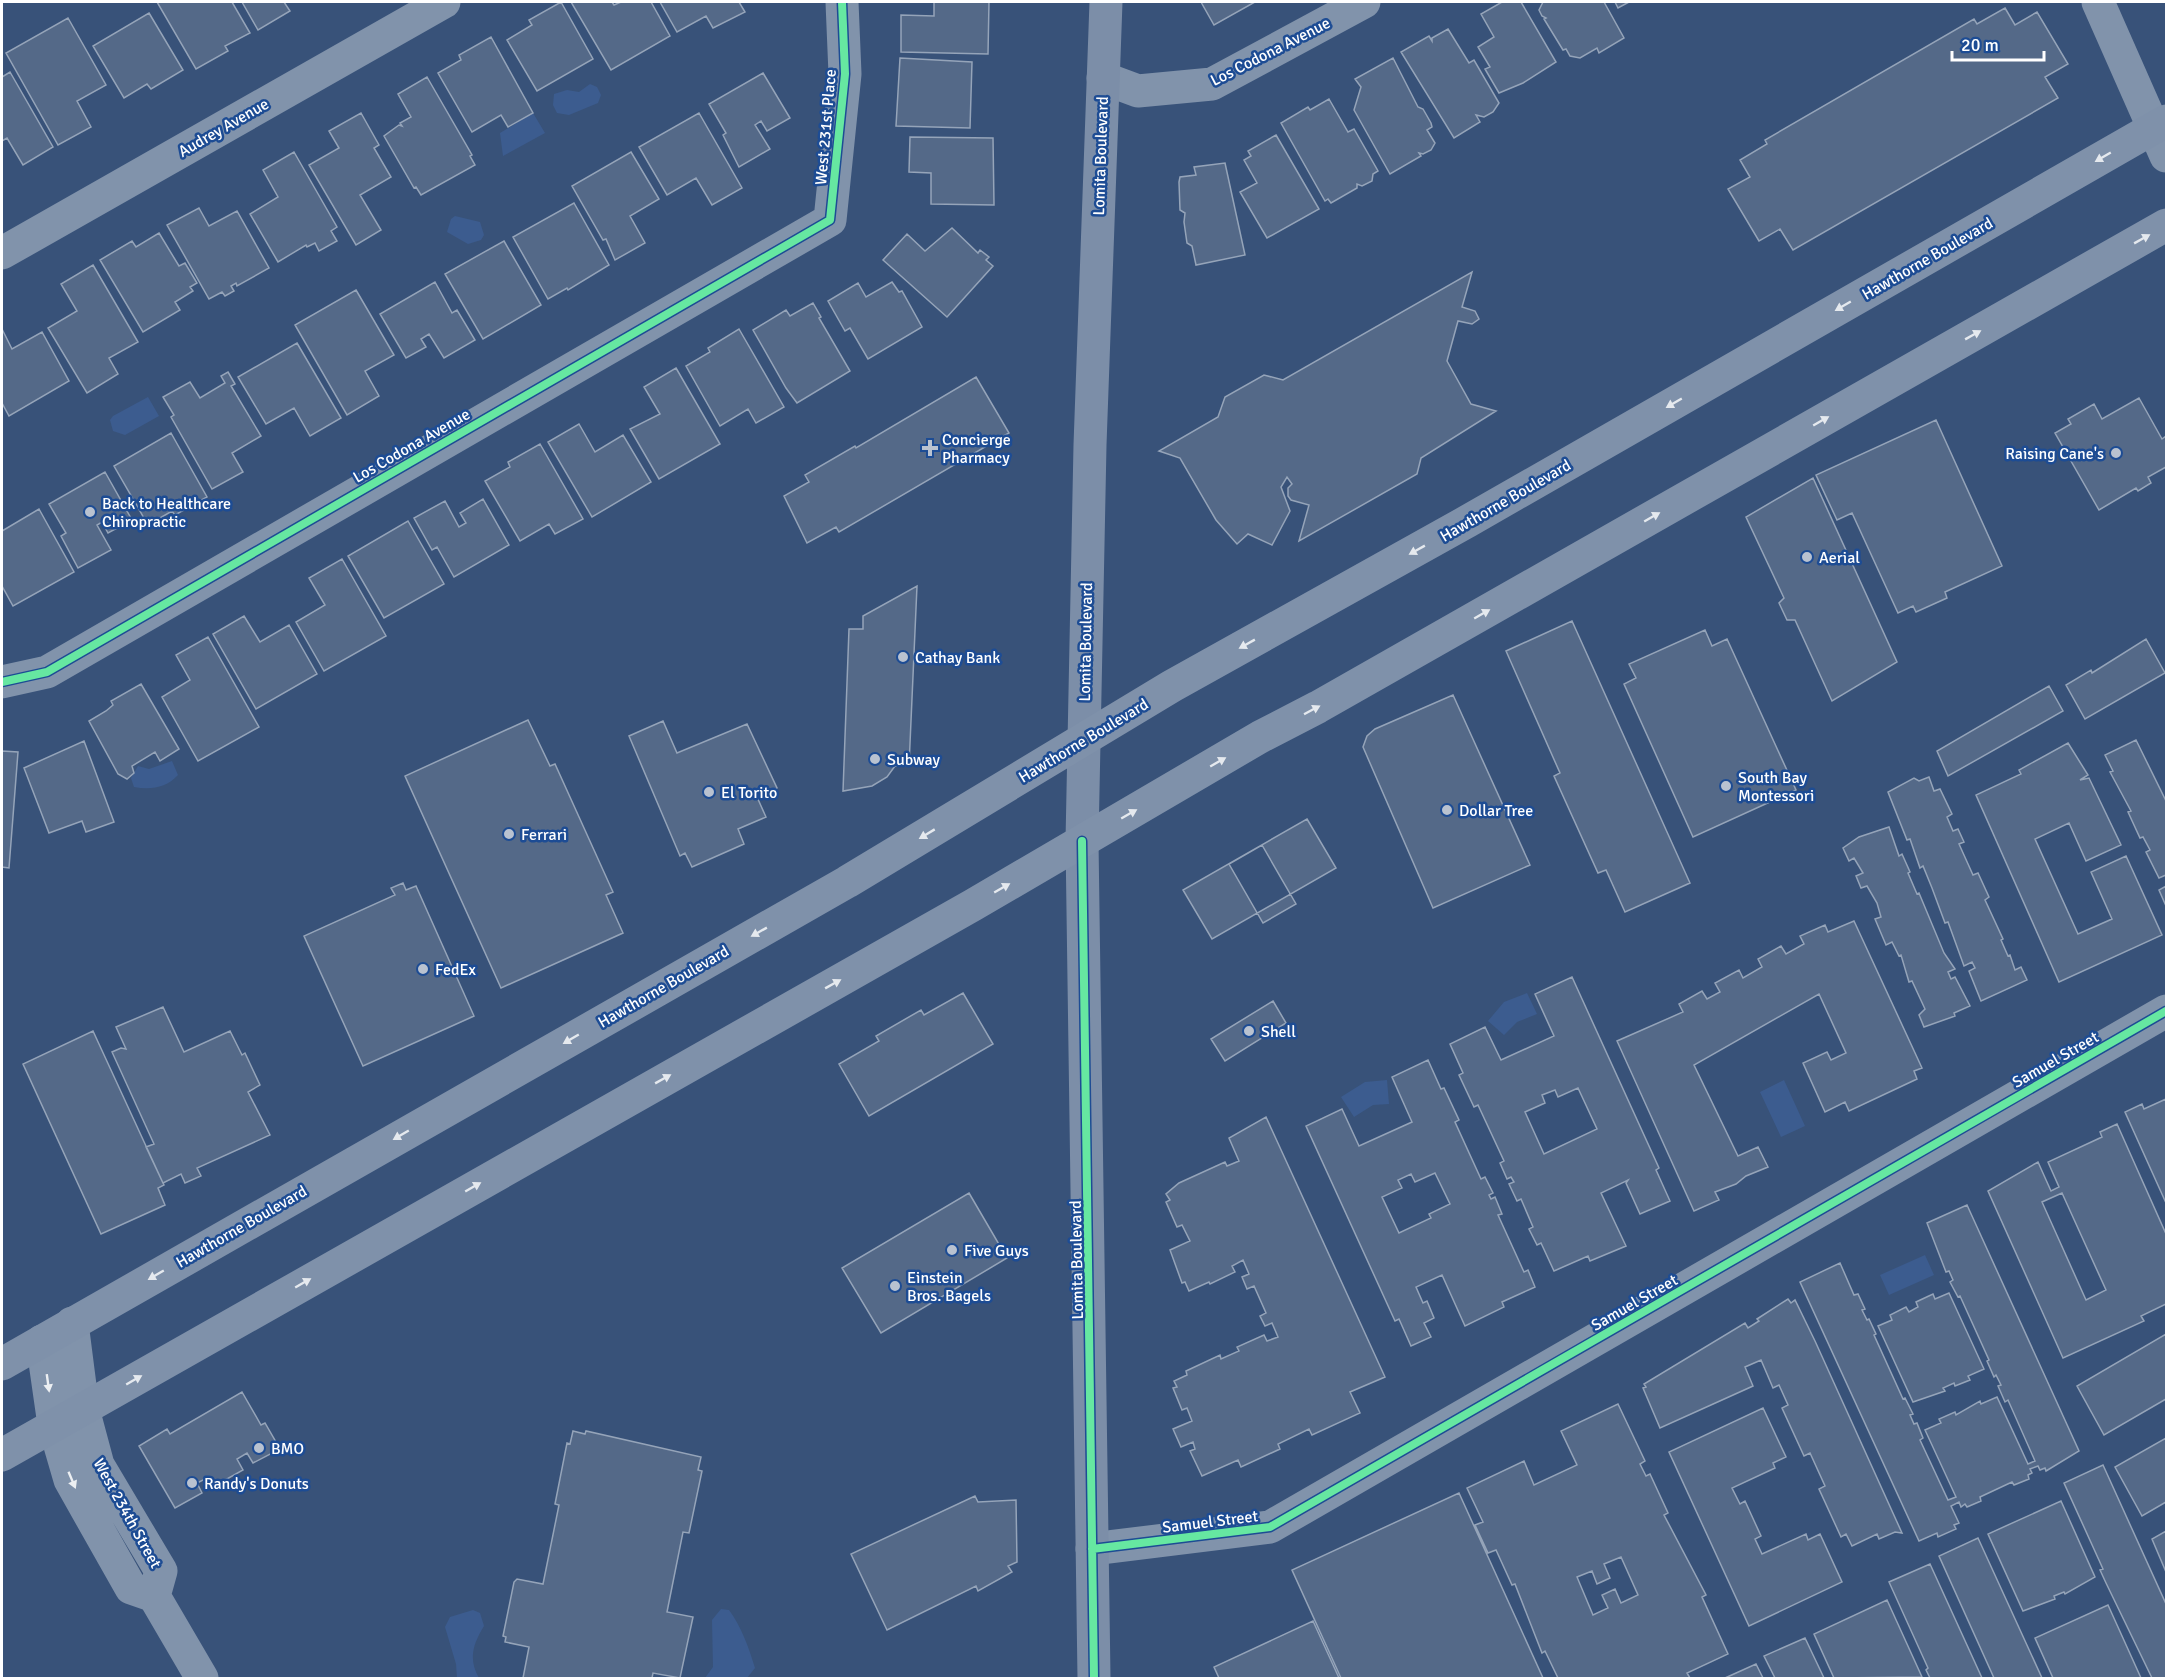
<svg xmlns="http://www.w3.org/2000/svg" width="2168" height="1680" viewBox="0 0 2168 1680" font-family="Signika,sans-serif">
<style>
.water{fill:#3c5c8f}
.building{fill:#546988;stroke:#95a4b9;stroke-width:1.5;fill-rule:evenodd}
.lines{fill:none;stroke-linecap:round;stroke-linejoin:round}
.minor{stroke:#8193ab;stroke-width:33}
.secondary{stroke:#7c8ea8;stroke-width:33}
.primary{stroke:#7f91aa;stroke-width:33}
.cycleway-casing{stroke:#1d4c94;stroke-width:11}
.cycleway{stroke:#66e7a1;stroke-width:8}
.oneway{fill:#e5e9ee}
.oneway2{fill:#eceff2}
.poi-dot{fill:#b9c2d0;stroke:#1d4c94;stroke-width:2}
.labels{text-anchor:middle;stroke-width:5;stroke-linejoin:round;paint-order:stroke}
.street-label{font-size:16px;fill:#fff;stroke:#1d4c94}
.poi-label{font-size:16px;fill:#fff;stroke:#1d4c94;text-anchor:start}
</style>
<rect width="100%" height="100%" fill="#385279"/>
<path class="water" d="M590,84l7,3 4,8 -3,8 -29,12 -12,-2 -4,-8 1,-11 13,-4 12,2z
M533,113l12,20 -42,23 -3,-23z
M455,216l25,6 4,13 -3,5 -13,4 -21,-12 4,-13z
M148,397l11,19 -34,19 -12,-4 -3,-11 3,-4z
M172,761l6,14c-12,13 -27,15 -44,12l-3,-9 7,-12 11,3z
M1527,993l10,21 -20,8 -13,13 -16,-14 16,-19z
M1387,1080l2,24 -16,1 -19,12 -13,-20 24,-15z
M1784,1080l21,46 -24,11 -21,-45z
M1925,1255l9,20 -45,20 -9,-20z
M721,1609l8,1c12,16 20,38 26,58l-8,10h-42l8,-11 -1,-47z
M473,1610l7,3 4,13c-11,18 -16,33 -5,52h-22l-1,-14 -11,-37 5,-10z"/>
<path class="building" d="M157,2h75l18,31 -25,13 3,5 -32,18z
M242,2h42l6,9 -32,19z
M561,2l32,57 -56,32 -30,-51 25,-15 -3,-5z
M571,2h41l2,3 7,-3h30l19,34 -59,34z
M660,2h79l6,10 -32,16 -7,-12 -29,16z
M934,2h55l-1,52 -87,-2v-37l33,1z
M1201,2h54l-41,23z
M1502,2h19l35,60 -33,21 -24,10 -14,-24 5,-2 -12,-20 16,-10 -13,-23z
M1543,2h61l20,36 -25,15 -2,-5 -17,10 -10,-2 -4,-7 -3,1 -19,-31 2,-1 -4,-2 -3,-6z
M1615,2h14l-11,6z
M2005,8l10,17 22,-13 31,52 -23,13 13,21 -265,152 -13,-21 -21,12 -31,-52 22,-12 -10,-17 27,-16 -2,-4 209,-121 3,5z
M149,13l34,57 -32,19 -4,-5 -23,14 -31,-52z
M68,18l38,67 -29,16 14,26 -33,18 -52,-92z
M1448,29l21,34 5,-3 25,43 -6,9 -9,5 -8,-2 4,7 -26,16 -53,-86 28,-16 3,5v-3z
M491,37l42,76 -25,14 -7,-12 -29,17 -34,-59 23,-13 -2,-5z
M900,58l72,4 -2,66 -74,-2z
M1393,58l25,49 5,2 8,14 1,4 -5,3 8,13 -4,7 -8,4 -4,-1 2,3 -31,18 -36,-64 7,-23 -6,-8z
M10,72l43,75 -30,18 -16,-27 -5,3v-64z
M763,73l27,45 -23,13 -6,-10 -6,4 15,24 -31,18 -16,-32 3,-2 -17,-29z
M427,77l45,78 -2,1 5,9 -54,30 -5,-8 -2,1 -30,-52 15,-11 3,1 -2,-3 11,-6 -13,-23z
M1329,99l19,33 6,-3 24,42 -5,3 -1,7 -10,5 -5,-2v4l-26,15 -3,-4 -3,2 -44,-78 27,-16 2,3z
M361,113l18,32 -5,3 17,29 -31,18 21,35 -25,15 -47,-80 30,-17 -10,-17z
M699,113l43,75 -30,17 -16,-27 -29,17 -28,-48z
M1276,135l43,74 -52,29 -27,-46 17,-9 -13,-23 7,-4 -3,-5z
M910,137l83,1 1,67 -63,-1v-31l-22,-1z
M294,152l43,75 -6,4 6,10 -18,10 -4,-8 -8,4 -1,-2 -28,17 -28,-48 28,-17 -15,-27z
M631,152l28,47 -29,17 15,27 -30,17 -9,-21 -3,1 -31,-54z
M1225,163l20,92 -49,10 -4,-19 -5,-3 -3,-21 1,-9 -5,-3 -1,-28 1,-5 16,-2 -2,-8z
M574,203l35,62 -41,25 -1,-2 -19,11 -35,-62z
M199,208l10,18 28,-15 32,57 -32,18 -1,-3 -5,3 3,5 -9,5 -3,-4 -13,7 -42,-74z
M952,228l26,25 2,-3 9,7 -3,3 7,6 -46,51 -64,-57 24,-26 18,17z
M159,233l20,33 6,-3 12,20 -7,4 3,4 -18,11 5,8 -37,22 -43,-72 32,-19 4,6z
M504,241l37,64 -58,34 -38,-65z
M93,265l45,77 -29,16 9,16 -31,19 -39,-65 29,-17 -16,-27z
M1472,272l-10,35 13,4 4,8 -7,5 -14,-3 -11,40 24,43 25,7 -75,47 -4,16 -118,67 10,-36 -18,-5 -3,-4v-8l4,-4 -5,-7 -6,10 9,24 -18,34 -24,-11 -11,10 -21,-24 -36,-62 -21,-7 59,-34 7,-20 39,-22 19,5z
M435,282l17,31 5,-3 18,30 -31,18 -15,-24 -8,5 5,8 -20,11 -26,-44z
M892,282l7,10 3,-1 20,36 -54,32 -18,-31 -5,3 -17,-30 30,-18 8,14z
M356,290l38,65 -29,16 14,25 -32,19 -52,-90z
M813,303l8,14 -2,1 31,53 -53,32 -11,-15 -33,-58 33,-20 4,6z
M2,329l10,20 30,-17 27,49 -60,35 -7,-13z
M739,329l45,78 -28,16 -8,-14 -28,17 -34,-60 24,-14 -2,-4z
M297,343l44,75 -31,18 -16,-28 -28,16 -28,-47z
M676,368l44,76 -61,35 -29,-50 30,-15 -16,-27z
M228,372l7,12 -4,2 30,50 -29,17 11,19 -31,17 -41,-72 3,-2 -11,-18 27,-15 10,16 25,-15 -4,-7z
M976,377l33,56 -170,99 -3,-5 -29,16 -23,-47 25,-14 -4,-7 50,-29 1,2z
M2139,398l23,41 4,-3v31l-18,10 3,6 -13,8 -2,-3 -37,22 -44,-77 16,-9 -3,-5 26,-15 8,15z
M1936,420l66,146 -57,26 2,6 -31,14 -3,-6 -15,7 -46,-100 -15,7 -21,-45z
M579,424l16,28 28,-17 28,47 -59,35 -44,-75z
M171,433l36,64 -32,18 -3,-4 -24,14 -34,-59z
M540,444l43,75 -28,15 -6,-10 -29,17 -35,-60 25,-14 -2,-5z
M105,472l27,48 -24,13 -6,-11 -5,3 14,25 -33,18 -17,-32 5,-3 -17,-29z
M1813,478l84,184 -65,39 -37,-81h-8l-8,-17 5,-5 -38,-81z
M483,499l26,46 -55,32 -17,-30 -5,3 -18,-32 31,-17 14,26 7,-4 -6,-10z
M39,509l35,63 -61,34 -11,-20v-55z
M408,521l36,63 -60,34 -36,-62z
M342,559l44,77 -62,35 -28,-49 29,-17 -16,-27z
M917,586l-8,180h-14l-8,11 -15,9 -29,5 6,-162h14v-13z
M244,616l16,26 29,-17 28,49 -61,35 -43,-75z
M1572,621l118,262 -65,29 -19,-42 -8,3 -44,-97 6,-3 -54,-122z
M1705,630l7,16 15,-7 69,151 -103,47 -69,-153 12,-6 -7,-14z
M208,637l51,90 -61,34 -36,-64 28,-17 -14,-25z
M2146,639l19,34 -80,46 -19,-34 25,-15 1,3z
M141,684l38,65 -19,12 -5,-9 -23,14 2,7 -7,6 -9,-5 -29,-53 17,-10 7,-6 -2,-4z
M2049,686l14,25 -115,65 -11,-25z
M1453,695l77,170 -97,43 -70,-161 4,-11 8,-7z
M528,720l22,46 5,-2 58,128 -7,3 17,38 -122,55 -96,-212z
M663,721l14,32 70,-29 30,64 -20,9 9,20 -28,12 6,15 -52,23 -7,-14 -5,3 -51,-120z
M2136,740l30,61v74l-7,3 -13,-26 4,-2 -7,-13 -3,1 -12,-26 3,-1 -21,-39 3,-1 -8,-16z
M84,741l30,81 -28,10 -4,-11 -33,12 -25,-65z
M2068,743l20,32 -8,5 9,-2 32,67 -35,16 -17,-38 -34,16 43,95 34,-15 -21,-47 35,-16 36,79 -103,47 -83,-187 45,-21 -2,-4z
M2,751l16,1 -9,116 -7,-1z
M1929,777l5,14 6,-2 12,25 -5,3 6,14 5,-2 6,13 -5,2 14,31 5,-2 11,24 -4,3 18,39 -2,1 7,16 2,-1 5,15 6,-3 6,13 -46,21 -12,-30 6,-3 -3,-6 -8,4 -16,-44 -3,1 -13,-35 -9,-22 -3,2 -10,-29 -3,1 -19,-48 26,-14 5,3z
M1307,819l29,49 -124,71 -29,-49z
M1889,827l10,29 3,-2 8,18 -2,1 9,21 2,-1 25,60 11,16 -7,3 3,7 4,-2 15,29 -16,7 1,3 -31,11 -5,-12 6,-6 -13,-28 -3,1 -8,-27 -2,1 -7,-14 -6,3 -11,-26 6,-2 -4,-14 -10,-17 -6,2 -5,-12 7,-3 -9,-15 -5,3 -6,-13 16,-11z
M1262,845l34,59 -33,19 -34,-59z
M403,883l3,7 10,-4 58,130 -111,50 -59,-130 91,-41 -4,-7z
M2166,886v20l-7,-16z
M1854,921l68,147 -8,3 3,8 -68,32 -4,-9 -20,10 -22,-49 24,-11 4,8 15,-7 -27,-59 -125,71 44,91 20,-9 10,20 -22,9 -10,8 -21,8 4,8 -25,11 -77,-170 66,-29 -4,-8 23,-13 5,8 13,-7 -5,-9 24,-13 4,8 19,-11 -4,-8 23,-13 5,8 18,-10 -4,-8 25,-11 3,7z
M1572,977l87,191 -3,2 14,31 -30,13 -14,-31 2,-3 -27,13 25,53 -36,15 -2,-5 -34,15 -13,-28 -4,2 -8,-16 4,-2 -12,-28 -4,2 -8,-17 5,-2 -3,-5 -4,2 -7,-16 4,-2 -26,-56 -4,2 -15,-32 4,-2 -13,-29 35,-17 16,33 53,-24 -19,-42zM1578,1088l19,41 -53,25 -19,-42 20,-9 -3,-8 13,-5 3,7z
M963,993l30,51 -124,72 -30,-52 40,-23 -3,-5 45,-26 3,5z
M1273,1001l13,22 -61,38 -14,-22z
M163,1007l21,45 46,-21 12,24 3,-2 15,32 -12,7 22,43 -73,33 4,8 -16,7 -4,-9 -18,9 -17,-36 8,-3 -42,-92 9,-4 5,1 -10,-22z
M93,1031l70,152 1,2 -6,3 7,17 -64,29 -78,-170z
M1428,1060l13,29 3,-1 15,32 -4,2 26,57 4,-2 8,16 -4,2 2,4 4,-2 7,17 -4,1 26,57 4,-2 7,17 -33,15 2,5 -39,19 -23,-51 -26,12 7,16 4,-2 7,17 -10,5 7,14 -20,9 -12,-27 -4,2 -89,-195 36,-17 17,37 53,-24 -20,-45zM1435,1173l15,31 -21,10 2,4 -32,15 -17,-36 20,-9 -4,-8 13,-6 4,8z
M2166,1099v104l-41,-91 17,-8 2,5z
M1266,1117l119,260 -35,15 10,21 -48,22 -3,-6 -31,15 2,5 -39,18 -3,-7 -36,16 -12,-25 5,-2 -2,-7 -12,5 -8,-18 19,-8 -5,-13 -5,2 -9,-22 4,-1 -3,-6 13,-6 -1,-4 34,-16 1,4 18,-8 -2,-4 27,-12 3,6 11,-4 -6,-14 -7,3 -5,-10 6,-3 -12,-27 -7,3 -5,-12 7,-3 -6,-14 -11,6 3,6 -25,12 -1,-2 -20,9 -4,-9 -3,1 -12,-33 20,-9 -8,-16 -5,2 -11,-25 4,-2 -4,-6 13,-11 46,-21 2,4 12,-5 -10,-23z
M2117,1124l49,110v70l-25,12 3,5 -81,37 -75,-167 50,-29 13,29 8,-4 -11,-25 54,-25 -2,-5zM2062,1193l44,97 -20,10 -44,-98z
M969,1193l38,65 -126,75 -39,-65z
M1967,1205l112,246 -33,20 -1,-3 -5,2 -2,-4 -8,3 2,4 -4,2 1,4 -15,6 -2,-3 -32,15 1,4 -14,6 -2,-3 -4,3 -2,-5 -8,4 8,17 -5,2 2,4 -18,8 -1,-4 -18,8 -119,-259 40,-19 14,32 4,-1 7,15 -3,1 5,10 2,-1 7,15 -2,1 29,64 2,-1 8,16 -3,1 4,9 3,-1 6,15 -3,2 28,60 8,-3 -31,-67 16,-7 -2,-4 16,-7 1,3 24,-14 1,3 16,-7 31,67 7,-3 -27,-61 -3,2 -7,-16 3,-1 -5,-10 -2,2 -7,-16 2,-1 -29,-64 -2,1 -8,-15 3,-2 -4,-9 -3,1 -19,-49z
M1949,1293l35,76 -16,7 2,4 -15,6 -1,-3 -11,5 2,3 -32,11 -35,-76 14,-6 -2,-5 16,-8 3,5 9,-5 -2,-5 17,-8 2,5z
M1788,1299l3,4 4,-3 20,41 87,192 -7,-1 -16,7 -2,-5 -25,12 -6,-12 -5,3 -22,-48 6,-3 -15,-33 -6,3 -22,-48 6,-3 -9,-20 -6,3 -12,-28 -16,7 8,19 -93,42 -17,-40 3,-1 -2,-3 101,-61 3,5 11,-7 -2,-2z
M2166,1334v65l-62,36 -27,-49z
M242,1392l19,33 4,-2 15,26 -27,14 -6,-10 -10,6 6,11 -32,18 -6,-9 -8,4 5,10 -27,15 -36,-62 28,-17 3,5z
M1618,1404l27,57 -5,3 6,12 4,-2 18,39 -4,2 42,80 -4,2 26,57 -41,19 3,5h-132l-13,-27 -3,2 -27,-69 -3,1 -16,-35 -8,3 -13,-28 8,-3 -16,-34 57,-27 10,24 43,-20 -16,-34zM1621,1557l17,38 -17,8 -6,-14 -13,6 6,13 -15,7 -16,-38 15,-6 5,13 13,-6 -6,-14z
M1763,1408l23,49 -13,6 2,5 -43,20 8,16 5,-3 16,35 -6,3 7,15 44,-20 2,6 12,-6 22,48 -93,44 -80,-174z
M573,1431l12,3 1,-3 115,26 -3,13 4,1 -13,62 -6,-1 -16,80 26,5 -13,61 -27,-5 -1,5h-129l6,-31 -24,-5 1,-5 -3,-1 11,-54 3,-3 26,5 16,-79 -4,-1 12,-61 3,1z
M2166,1438v64l-24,14 -27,-49z
M2103,1465l63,139v74h-14l-46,-95 -6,-13 3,-1 -39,-86z
M1459,1493l84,185h-202l-49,-108z
M975,1496l3,6 38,-2 1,62 -9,4 4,6 -34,19 -2,-5 -89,44 -36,-76z
M2061,1501l34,76 -30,17 -1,-2 -10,4 1,3 -32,12 -35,-77z
M2166,1531v41l-14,-33z
M1978,1538l64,140h-48l-55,-122z
M1930,1564l52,114h-52l-4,-8 2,-2 -39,-86z
M1887,1600l35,77 -88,1 -20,-44z
M2108,1605l33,73h-88l-18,-40z
M1313,1621l26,57h-120l-5,-11z
M1805,1638l19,40h-49l-11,-22z
M1756,1664l7,14h-38z"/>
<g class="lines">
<path class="minor" d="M2098,2l68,154
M1103,78l35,13 74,-7 152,-82
M2,253l442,-251
M2,682l45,-10 783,-452 15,-146 -3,-72
M72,1323l11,86 15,56 63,106 -7,25
M42,1341l12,84 16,55 61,108 23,8 48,82
M1092,1549l178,-22 896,-516"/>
<path class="secondary" d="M1094,1678l-12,-837 8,-396 16,-443"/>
<path class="primary" d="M2,1364l845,-482 325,-196 296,-165 698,-400
M2,1455l971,-550 287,-168 58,-30 848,-482"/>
<g class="cycleway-casing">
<path id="cycleway" d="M2,682l45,-10 783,-452 15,-146 -3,-72
M1082,841l12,837
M1092,1549l178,-22 896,-516"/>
</g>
<use href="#cycleway" class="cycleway"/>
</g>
<defs><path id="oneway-solid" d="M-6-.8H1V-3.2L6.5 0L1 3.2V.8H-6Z" transform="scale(1.5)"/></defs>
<g class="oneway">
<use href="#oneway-solid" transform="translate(2103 157) rotate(150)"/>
<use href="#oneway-solid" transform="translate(2142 239) rotate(-29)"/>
<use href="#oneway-solid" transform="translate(1843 306) rotate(150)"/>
<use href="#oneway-solid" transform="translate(1973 335) rotate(-29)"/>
<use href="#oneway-solid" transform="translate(1674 403) rotate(150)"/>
<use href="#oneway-solid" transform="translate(1821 421) rotate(-30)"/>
<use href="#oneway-solid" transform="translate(1652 517) rotate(-30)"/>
<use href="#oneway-solid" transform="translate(1417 550) rotate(151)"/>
<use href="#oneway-solid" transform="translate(1482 614) rotate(-30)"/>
<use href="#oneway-solid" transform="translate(1247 644) rotate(151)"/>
<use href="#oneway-solid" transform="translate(1312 710) rotate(-28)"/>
<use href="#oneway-solid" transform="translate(1218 762) rotate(-30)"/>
<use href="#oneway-solid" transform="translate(1129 814) rotate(-30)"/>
<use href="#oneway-solid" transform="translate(927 834) rotate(149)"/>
<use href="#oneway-solid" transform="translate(1002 888) rotate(-30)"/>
<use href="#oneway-solid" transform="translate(759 932) rotate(151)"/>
<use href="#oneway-solid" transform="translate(833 984) rotate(-29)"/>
<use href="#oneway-solid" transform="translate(571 1039) rotate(150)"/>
<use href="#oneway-solid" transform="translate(663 1079) rotate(-29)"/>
<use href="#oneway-solid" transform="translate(401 1135) rotate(150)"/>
<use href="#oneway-solid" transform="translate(473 1187) rotate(-30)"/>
<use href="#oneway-solid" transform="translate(156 1275) rotate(150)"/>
<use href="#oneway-solid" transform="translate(303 1283) rotate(-30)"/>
<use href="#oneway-solid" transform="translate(134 1380) rotate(-30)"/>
</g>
<g class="oneway2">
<use href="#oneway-solid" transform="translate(48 1383) rotate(82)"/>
<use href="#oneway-solid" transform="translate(72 1480) rotate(67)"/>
</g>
<g class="poi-dot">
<path d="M927 439h6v6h6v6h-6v6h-6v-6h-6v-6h6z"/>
<circle cx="2116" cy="453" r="6"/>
<circle cx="90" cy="512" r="6"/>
<circle cx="1807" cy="557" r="6"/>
<circle cx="903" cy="657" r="6"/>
<circle cx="875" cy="759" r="6"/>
<circle cx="1726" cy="786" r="6"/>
<circle cx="709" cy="792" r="6"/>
<circle cx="1447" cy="810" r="6"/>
<circle cx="509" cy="834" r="6"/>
<circle cx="423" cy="969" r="6"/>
<circle cx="1249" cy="1031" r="6"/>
<circle cx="952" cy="1250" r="6"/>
<circle cx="895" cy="1286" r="6"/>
<circle cx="259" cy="1448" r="6"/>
<circle cx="192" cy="1483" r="6"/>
</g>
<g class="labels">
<g class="street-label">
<text transform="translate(1270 51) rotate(-27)" y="6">Los Codona Avenue</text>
<text transform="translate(223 127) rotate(-30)" y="6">Audrey Avenue</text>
<text transform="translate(825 127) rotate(-85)" y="6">West 231st Place</text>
<text transform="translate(1100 156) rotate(-88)" y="6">Lomita Boulevard</text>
<text transform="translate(1927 258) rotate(-30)" y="6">Hawthorne Boulevard</text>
<text transform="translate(411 445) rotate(-30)" y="6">Los Codona Avenue</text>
<text transform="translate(1505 500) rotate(-30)" y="6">Hawthorne Boulevard</text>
<text transform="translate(1085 642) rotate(-89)" y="6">Lomita Boulevard</text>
<text transform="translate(1083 740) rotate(-31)" y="6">Hawthorne Boulevard</text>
<text transform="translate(663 986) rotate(-30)" y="6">Hawthorne Boulevard</text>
<text transform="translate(2055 1059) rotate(-30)" y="6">Samuel Street</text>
<text transform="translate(241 1226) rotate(-30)" y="6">Hawthorne Boulevard</text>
<text transform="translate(1076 1260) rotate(-91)" y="6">Lomita Boulevard</text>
<text transform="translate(1634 1302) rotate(-30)" y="6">Samuel Street</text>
<text transform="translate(128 1513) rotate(61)" y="6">West 234th Street</text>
<text transform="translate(1210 1521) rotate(-7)" y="6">Samuel Street</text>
</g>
<g class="poi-label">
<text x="942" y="445">Concierge<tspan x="942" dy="18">Pharmacy</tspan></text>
<text x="2104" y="459" text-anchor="end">Raising Cane's</text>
<text x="102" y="509">Back to Healthcare<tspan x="102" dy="18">Chiropractic</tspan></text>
<text x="1819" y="563">Aerial</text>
<text x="915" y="663">Cathay Bank</text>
<text x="887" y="765">Subway</text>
<text x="1738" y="783">South Bay<tspan x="1738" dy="18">Montessori</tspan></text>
<text x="721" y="798">El Torito</text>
<text x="1459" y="816">Dollar Tree</text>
<text x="521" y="840">Ferrari</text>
<text x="435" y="975">FedEx</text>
<text x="1261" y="1037">Shell</text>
<text x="964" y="1256">Five Guys</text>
<text x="907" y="1283">Einstein<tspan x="907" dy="18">Bros. Bagels</tspan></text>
<text x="271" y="1454">BMO</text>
<text x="204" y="1489">Randy's Donuts</text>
</g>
</g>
<rect width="2168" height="1680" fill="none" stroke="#ffffff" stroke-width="6"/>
<path d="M1952 51v9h92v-9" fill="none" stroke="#ffffff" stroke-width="3"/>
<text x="1961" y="51" font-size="18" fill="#ffffff" stroke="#1d4c94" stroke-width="4.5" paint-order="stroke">20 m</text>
</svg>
